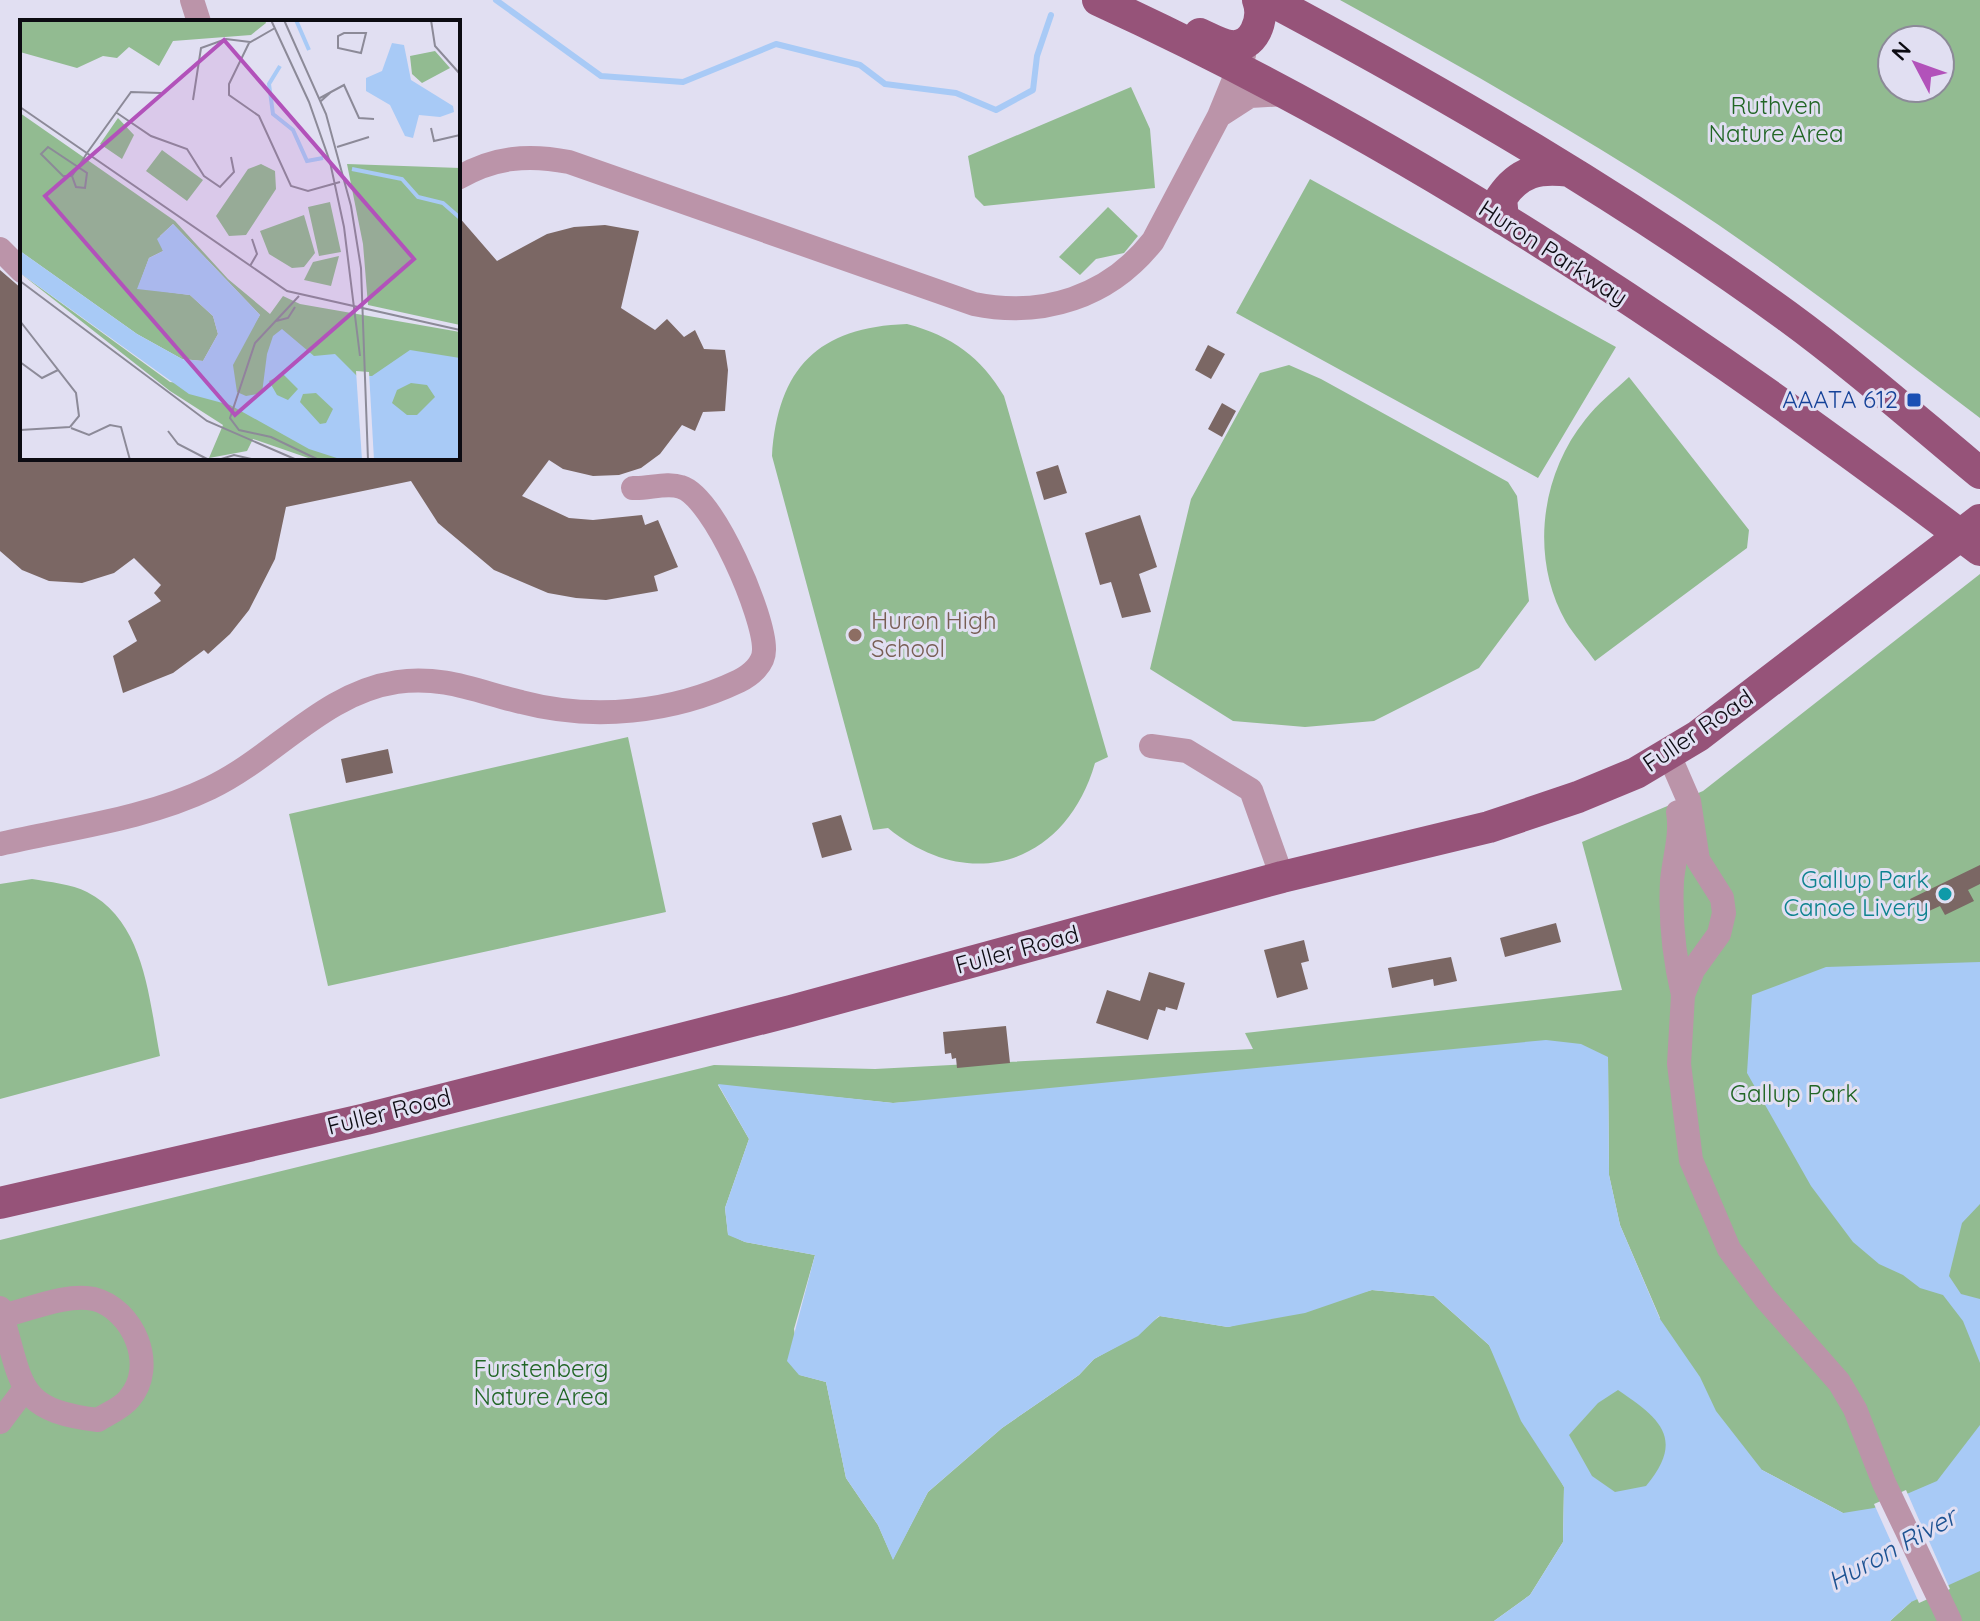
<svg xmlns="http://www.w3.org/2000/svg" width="1980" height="1621" viewBox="0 0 1980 1621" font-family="Quicksand,sans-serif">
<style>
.green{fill:#92bb91;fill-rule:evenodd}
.water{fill:#a8caf6;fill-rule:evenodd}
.pier{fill:#e1dff2}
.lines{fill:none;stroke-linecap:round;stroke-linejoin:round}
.stream{stroke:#a8caf6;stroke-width:6}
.building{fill:#7b6764}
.minor{stroke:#bb94a9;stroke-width:24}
.major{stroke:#965379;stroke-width:32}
.transit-dot{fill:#1a4fb4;stroke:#e1dff2;stroke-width:3}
.education-dot{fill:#8d6e63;stroke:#e1dff2;stroke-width:3}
.culture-dot{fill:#0f9aa8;stroke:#e1dff2;stroke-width:3}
.labels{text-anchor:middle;stroke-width:6;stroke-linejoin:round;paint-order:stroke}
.park-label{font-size:24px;fill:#216625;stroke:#e1dff2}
.street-label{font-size:24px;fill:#0c0b12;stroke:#e1dff2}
.transit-label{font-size:24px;fill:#164399;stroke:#e1dff2;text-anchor:end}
.education-label{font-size:24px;fill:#785e54;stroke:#e1dff2;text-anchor:start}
.culture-label{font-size:24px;fill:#0d838f;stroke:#e1dff2;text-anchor:end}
.water-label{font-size:26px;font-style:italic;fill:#1c5292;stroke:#e1dff2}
.inset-river{fill:none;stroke:#a8caf6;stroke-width:4}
.inset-road{fill:none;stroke:#8c8a98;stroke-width:2}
.view{fill:#b252ba;fill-opacity:0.15;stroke:#b252ba;stroke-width:4}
.inset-edge{fill:none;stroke:#0c0b12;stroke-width:4}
</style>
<rect width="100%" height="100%" fill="#e1dff2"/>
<path class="green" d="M1340,0h640v418c-100,-76 -199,-153 -305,-222 -109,-70 -222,-134 -335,-196zM1892,40h48v48h-48z
M1131,87l19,42 5,59 -171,18 -9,-9 -7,-41z
M1310,179l306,168 -78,131 -302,-165z
M1108,207l30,29 -14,17 -28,6 -16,16 -21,-18z
M907,324c45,12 74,33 97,72l104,361 -13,6c-29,101 -125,132 -207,65l-15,2 -101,-374c6,-88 46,-129 135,-132z
M1289,365l32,14 187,103 9,14 12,105 -50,67 -105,53 -69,6 -72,-6 -83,-52 41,-170 69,-126z
M1629,377l120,153 -2,18 -152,113c-9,-13 -21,-26 -29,-39 -36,-63 -26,-146 19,-202 12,-16 29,-29 44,-43z
M1980,574v1047h-90l21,-19 -68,-89 -81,-43 -158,83 -57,-146 113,-89 -40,-93 -11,-50 -1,-118 -715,46 -175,-18 31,54 -24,69 3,26 17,8 70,13 -21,74 6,46 26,7 20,96 32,47 15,34 35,-67 74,-64 77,-53 15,-16 29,-16 37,-27 68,11 144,-37 62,6 55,49 75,142 -1,55 -33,53 -36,26h-1494v-381l714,-175 161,4 378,-20 -8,-16 377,-43 -40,-148 121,-51z
M628,737l38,175 -338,74 -39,-172z
M32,879c17,3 40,5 55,13 58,29 62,108 73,164l-160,43v-215z"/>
<path class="water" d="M1980,962v242l-18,19 -13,53 12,18 19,5v64l-17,-42 -20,-26 -23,-7 -17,-13 -24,-11 -26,-22 -42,-56 -64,-113 5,-78 74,-28z
M1546,1040l35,4 27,13 1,118 11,50 40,94 40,58 16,34 46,59 81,43 31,-5 63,-27 43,-56v146l-69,31 -21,19h-396l36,-26 33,-53 1,-55 -43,-66 -32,-76 -55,-49 -62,-6 -67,23 -77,14 -69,-11 -21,20 -44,23 -15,16 -77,53 -74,64 -35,68 -15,-35 -32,-47 -20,-96 -27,-7 -12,-14 28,-106 -70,-13 -17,-7 -3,-27 24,-69 -31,-55 175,19zM1618,1390c43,29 67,49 28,96l-31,6 -23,-16 -23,-41 29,-32z"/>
<path class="pier" d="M1906,1490l17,39h4l5,10 -3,2 21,48 -31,14 -21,-48 -4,1 -4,-10 2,-2 -18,-40z"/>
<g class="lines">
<path class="stream" d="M496,0l105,76 82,6 93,-38 84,21 25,19 71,9 40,17 37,-20 4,-34 14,-41"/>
</g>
<path class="building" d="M458,216l39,45 50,-27 27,-7 31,-2 34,6 -18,77 34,22 12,-11 17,18 11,-7 9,19 21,1 3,20 -3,41 -22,1 -8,19 -13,-6 -22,29 -19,14 -22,7 -26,1 -30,-7 -14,-9 -27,36 47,22 24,2 49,-5 3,10 13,-5 20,47 -24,9 4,15 -52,9 -30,-2 -28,-5 -54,-23 -56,-47 -27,-42 -125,26 -11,52 -26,51 -19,24 -22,20 -4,-4 -31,23 -50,20 -10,-37 24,-15 -9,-20 33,-20 -7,-8 7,-8 -27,-27 -20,15 -32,10 -33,-2 -27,-11 -22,-19v-281l22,19v169h436z
M1208,345l17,9 -14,25 -16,-9z
M1222,403l14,8 -14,26 -14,-8z
M1058,465l9,28 -23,7 -8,-28z
M1140,515l17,52 -18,7 12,38 -29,6 -11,-36 -11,3 -15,-52z
M388,749l5,24 -47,10 -5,-24z
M841,815l11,35 -30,8 -10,-35z
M1980,865v19l-12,6 6,11 -29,14 -5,-9 -22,10 -8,-17z
M1556,923l5,19 -56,15 -5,-19z
M1304,940l5,21 -8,2 7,26 -31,9 -13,-48z
M1451,957l6,24 -23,5 -1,-7 -41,9 -4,-20z
M1149,972l36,11 -8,27 -11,-3 -1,4 -7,-2 -10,31 -52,-17 11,-33 33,11z
M1006,1026l4,37 -53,5 -1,-10 -4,1 -1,-6 -6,1 -2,-22z"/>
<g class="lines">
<path class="minor" d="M192,0l7,22
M1219,116l31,-20 35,-2
M458,178c36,-21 70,-24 111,-16l405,142c69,14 135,-7 179,-63l66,-125 25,-61
M0,249l22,22
M1151,746l36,5 64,39 31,87
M1669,755l20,46 9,59 24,38 2,15 -5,21 -26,36 -10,25 -4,69 12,96 38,89 36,49 74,84 16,27 29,74 66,138
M1678,812c4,23 -4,46 -6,69 -2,39 2,76 11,114
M0,844c69,-16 146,-25 210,-56 65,-31 113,-95 187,-106 45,-7 82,10 124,20 72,19 151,11 218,-21 12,-6 25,-17 25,-31 1,-33 -50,-153 -83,-163 -14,-5 -33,2 -48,1
M0,1308l2,8c21,71 15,94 96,104 9,-6 24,-12 31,-21 29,-33 4,-90 -35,-100 -28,-6 -65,11 -92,17l-2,1
M0,1422l24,-32"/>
<path class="major" d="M1098,0c315,144 607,341 882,550
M1270,0c178,95 353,197 517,316 67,49 129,104 193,157
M1200,34c9,4 19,10 30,12 24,3 35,-27 28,-46
M1503,219l-2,-21c18,-27 38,-31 69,-27
M0,1203l366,-84 425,-108 491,-134 207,-50 89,-30 58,-24 62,-37 282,-216"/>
</g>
<rect class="transit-dot" x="1906" y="392" width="16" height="16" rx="4"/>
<circle class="education-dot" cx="855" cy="635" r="8"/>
<circle class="culture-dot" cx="1945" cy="894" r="8"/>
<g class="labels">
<g class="park-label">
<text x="1776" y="114">Ruthven<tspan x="1776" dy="28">Nature Area</tspan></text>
<text x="1794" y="1102">Gallup Park</text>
<text x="541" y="1377">Furstenberg<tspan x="541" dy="28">Nature Area</tspan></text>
</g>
<g class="street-label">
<text transform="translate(1553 253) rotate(33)" y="8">Huron Parkway</text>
<text transform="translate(1698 731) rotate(-34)" y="8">Fuller Road</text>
<text transform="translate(1017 950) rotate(-15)" y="8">Fuller Road</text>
<text transform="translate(389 1112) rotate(-14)" y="8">Fuller Road</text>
</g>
<g class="transit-label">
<text x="1898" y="408">AAATA 612</text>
</g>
<g class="education-label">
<text x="871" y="629">Huron High<tspan x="871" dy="28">School</tspan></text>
</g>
<g class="culture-label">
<text x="1929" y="888">Gallup Park<tspan x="1929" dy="28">Canoe Livery</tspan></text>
</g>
<g class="water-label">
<text transform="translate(1892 1549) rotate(-29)" y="9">Huron River</text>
</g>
</g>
<g transform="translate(20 20)">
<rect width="440" height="440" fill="#e1dff2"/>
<path d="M0,0h245l1,3 -15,12 -78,6 -14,25 -30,-19 -12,11 -14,-2 -26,12 -57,-16zM415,31l15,17 -28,15 -10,-9 -2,-18zM0,93l155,108 53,58 42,35 13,-18 17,8 160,28v128h-146l-61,-21 -6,12 -38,7 14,-33 -53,-34 -150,-118 150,109 64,7 -3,-13 -25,-9 11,-21 21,4 22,-35 -87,-91 -13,12 3,15 -14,7 -11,30 52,7 23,21 5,18 -15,27 -21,-2 -45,-25 -117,-83zM98,98l16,17 -12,24 -22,-15zM142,130l41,30 -16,21 -41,-30zM241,144l14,7 1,18 -30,46 -17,1 -13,-20 32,-47zM327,144l113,4v157l-92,-20 -5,-61zM310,182l11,50 -22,4 -11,-49zM284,195l11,38 -11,14 -12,1 -23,-14 -9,-23zM319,236l-8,30 -27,-6 9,-18z" fill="#92bb91"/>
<path d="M372,23l12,2 7,35 42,26 1,6 -14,5 -21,-2 -6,23 -8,-2 -15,-31 -24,-14v-13l16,-7zM153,204l87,91 -27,50 4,27 9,4 16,-3 5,-39 6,-18 9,-7 32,27 21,-2 22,22h15l38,-26 50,8v102h-117l-34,-11 -79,-44 -41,-11 -169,-121v-22l117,83 45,25 21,2 15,-27 -5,-18 -23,-21 -53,-6 12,-31 14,-7 -6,-12zM263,354l15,15 -10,11 -11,-5 -8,-14zM391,363l16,2 8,12 -18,18h-10l-15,-12 5,-13zM296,373l17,16 -7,14 -6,1 -20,-22 3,-8z" fill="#a8caf6" fill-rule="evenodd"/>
<path d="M336,351l13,1 5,88h-12z" fill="#e1dff2"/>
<path class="inset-river" d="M276,0l13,30M260,46l-11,18 4,30 20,16 14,31 16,-3M332,149l50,10 16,18 25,6 17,15"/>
<path class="inset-road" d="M251,0l38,82 21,60 14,65 16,129M264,0l42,94 25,92 10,62 7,192M411,0l4,26 25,28M255,8l-26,15 -20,41v11l30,21 32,70 17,5 32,-9M324,13h22l-5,20 -23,-5v-12zM311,72l13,-7 15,33 15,1M300,78l11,-6 -10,9M173,80l8,-52 25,-9 24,3M0,87l267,184 173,39M97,93l34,23 36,13 17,27 16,11 14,-15 -3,-15M411,108l3,13 26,-6M317,127l32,-10M52,156h-9l-22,-22 7,-7 39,26 -2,15 -9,-1 -4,-11 10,-15 5,-8 44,-61 30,1M230,246l7,-12 -5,-15M0,261l187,140 90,39M279,276l-44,47 -25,75 9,12 32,7 48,23M0,301l56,72 3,23 -9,11M256,301l12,-3 7,-11M0,342l22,16 16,-8M51,408l18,7 21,-10 11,2 9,33M0,410l50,-3M148,411l10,13 31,16M198,440l16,-5 22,5"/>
<path class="view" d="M204,20l190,219 -179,156 -190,-219z"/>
<rect width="440" height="440" class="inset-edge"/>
</g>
<g transform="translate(1916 64) rotate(311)"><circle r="38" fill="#e1dff2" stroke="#8c8a98" stroke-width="2"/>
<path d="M0-6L14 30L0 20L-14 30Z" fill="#b252ba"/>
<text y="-12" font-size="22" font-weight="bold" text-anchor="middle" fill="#0c0b12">N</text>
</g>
</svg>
